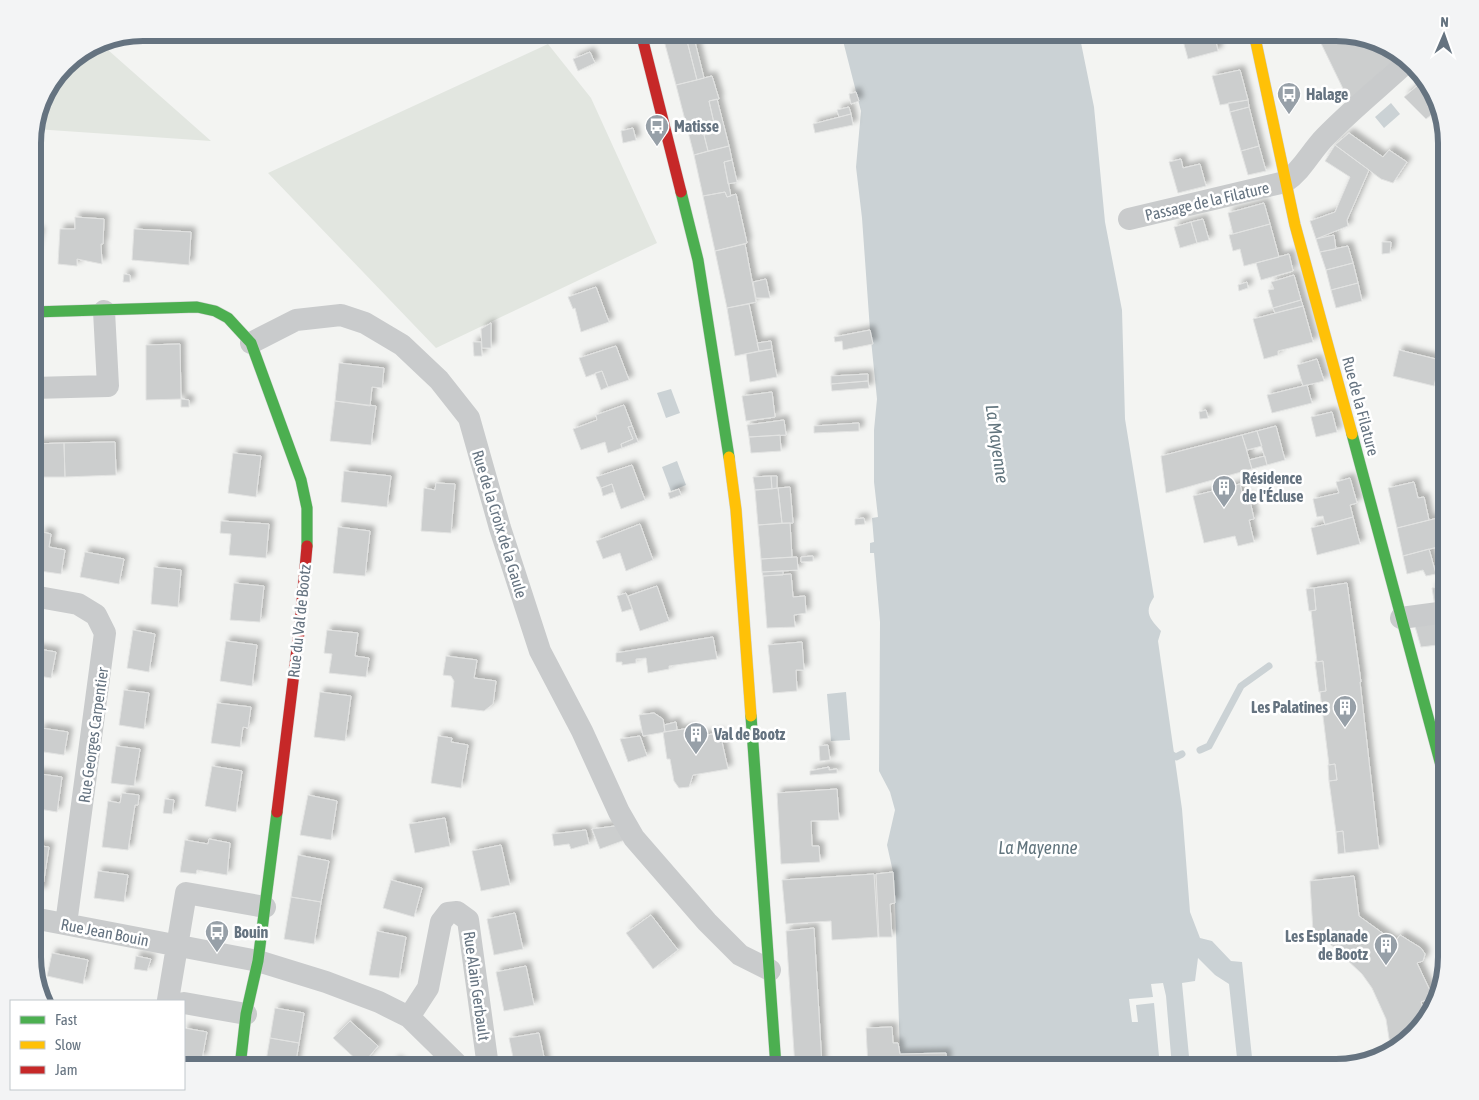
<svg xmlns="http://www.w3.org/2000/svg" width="1479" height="1100" viewBox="0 0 1479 1100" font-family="'Asap Condensed',sans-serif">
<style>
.green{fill:#e2e6e0}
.water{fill:#cbd2d5}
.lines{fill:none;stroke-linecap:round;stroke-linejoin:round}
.stream{stroke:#cbd2d5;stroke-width:7}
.building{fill:#cccece;stroke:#e2e3e2;filter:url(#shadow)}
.fast-casing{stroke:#cfd0d0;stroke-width:12}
.slow-casing{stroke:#cfd0d0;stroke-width:12}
.jam-casing{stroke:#cfd0d0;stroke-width:12}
.street{stroke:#c9cbcc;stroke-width:22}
.fast{stroke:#4caf50;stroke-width:11}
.slow{stroke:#ffc107;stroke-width:11}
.jam{stroke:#c62828;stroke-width:11}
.labels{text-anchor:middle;stroke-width:5;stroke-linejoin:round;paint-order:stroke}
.poi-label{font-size:16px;font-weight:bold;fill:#657380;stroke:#fff;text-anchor:start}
.street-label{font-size:16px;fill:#657380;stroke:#fff}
.water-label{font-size:18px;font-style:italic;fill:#61747d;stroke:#fff}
.rim{fill:none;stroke:#657380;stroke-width:6}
</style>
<defs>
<filter id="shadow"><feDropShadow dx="4.5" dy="-4.5" stdDeviation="2.5" flood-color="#0004"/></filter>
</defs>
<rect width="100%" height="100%" fill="#f3f4f2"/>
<path class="green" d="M99,42l112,99 -176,-12 9,-35 26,-34z
M548,44l43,54 66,145 -221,105 -168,-175z"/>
<path class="water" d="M841,33h238l15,74 11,115 17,88 3,109 29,178c-10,15 -5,21 7,34l-3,10 24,168 8,103 10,26 12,3 19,20 11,1 11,105h-15l-9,-83 -14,-9 -17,-17 -3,23 -13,2 8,84h-18l-6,-71 -3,-13 -12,1 2,13 -24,2 3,23h6l-2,-17 18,-2 6,64h-213l-1,-14 -46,1 -5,-151 -2,-31 -6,-27 8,-35 -5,-18 -11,-21 1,-149 -6,-69h-4v-10l4,-1 -2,-24 6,-1 -4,-35v-52l3,-31 -7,-69 -8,-112 -6,-51 5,-56z
M1391,103l9,11 -16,14 -9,-11z
M671,389l9,24 -14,5 -9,-25z
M677,461l9,24 -15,6 -9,-24z
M846,692l4,48 -19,1 -4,-47z"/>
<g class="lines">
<path class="stream" d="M1200,750l9,-4 32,-60 28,-20
M1169,753l7,4 6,-3"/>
</g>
<path class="building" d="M662,33h23l12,47 -21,5z
M685,33h13l2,8 -5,1 9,36 -7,2z
M1181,33h33l4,18 -30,8z
M1316,33h20l64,21 -51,47z
M590,52l5,11 -17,8 -5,-12z
M1240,70l8,30 -28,5 -8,-29z
M712,76l7,23 -10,2 7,31 -12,3 4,16 -14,4 -18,-70z
M1424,80l11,14 4,15 -13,10 -22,-22z
M856,92l3,9 -8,3 -2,-10z
M717,99l12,47 -21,5 -4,-16 12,-3 -7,-31z
M1248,100l1,7 -19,5 -2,-9z
M849,107l2,7 -12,3 -2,-7z
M1249,107l10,39 -18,5 -11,-39z
M851,114l2,11 -38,8 -2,-9z
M633,128l3,12 -13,3 -2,-12z
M1349,133l34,24 6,-7 18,12 -14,21 -12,-4 -46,-34z
M1335,145l34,25 -22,50 1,6 -32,13 -6,-18 25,-9 15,-35 -25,-16z
M729,146l3,14 -8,2 7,34 -4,1 -2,-5 -22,4 -9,-41z
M1259,146l7,25 -18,4 -7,-24z
M1181,159l2,9 17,-4 6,22 -28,7 -9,-31z
M732,160l5,22 -9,2 -4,-22z
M725,192l2,5 9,-3 11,49 -32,8 -12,-55z
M1264,203l6,21 -37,10 -5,-21z
M75,217l29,2 -1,25h-2l1,20 -25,-5v7l-19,-2 2,-35h15z
M1203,219l6,21 -12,3 -6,-21z
M1191,222l6,21 -17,5 -6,-21z
M1270,224l9,33 -35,9 -4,-17 -7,2 -4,-16z
M134,229l57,3 -2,33 -57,-5z
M33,230l7,2 -7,27z
M1334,235l2,14 -16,3 -4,-13z
M1382,242h9l-1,11 -8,1z
M745,244l11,58 -29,6 -12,-57z
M1348,246l5,17 -27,7 -6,-18z
M1289,254l4,17 -32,9 -5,-17z
M1353,263l5,20 -27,7 -5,-20z
M124,274l6,1v7h-7z
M1294,275l7,25 -28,8 -5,-18 6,-1 -3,-7z
M766,279l4,19h-14l-3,-16z
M1247,282l1,6 -9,3 -1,-6z
M1358,283l4,18 -26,7 -5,-18z
M596,287l13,35 -28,10 -6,-24 -2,1 -5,-12z
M1301,300l2,6 -28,7 -2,-5z
M749,304l10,47 -24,5 -8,-48z
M1303,306l10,36 -35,9v4l-14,4 -11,-40z
M491,323v25h-9l-1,-19z
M870,330l3,14 -30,6 -1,-9 -7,1 -1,-5z
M771,341l1,8 -13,2 -2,-8z
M473,342h8l1,14h-8z
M180,344l1,55 -35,1v-55z
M616,346l13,34 -21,7 -6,-16 -16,6 -7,-19z
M772,349l5,28 -27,5 -4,-28z
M1399,350l41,10 -6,26 -41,-10z
M1317,359l7,22 -21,5 -6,-21z
M1440,360l6,1v6l-7,-2z
M339,363l45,5 -2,20 -10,-1 -2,19 -35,-5z
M602,371l6,16 -7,3 -6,-17z
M868,374v7l-37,3v-8z
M868,381l1,7 -37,3 -1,-7z
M1307,385l5,18 -40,10 -5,-18z
M772,392l3,25 -29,4 -4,-25z
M181,399l8,1v7h-8z
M335,401l41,5 -5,39 -41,-4z
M624,405l8,21 -4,1 5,12 -12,5 1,4 -14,5 -3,-11 -24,8 -8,-21 24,-9 -1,-5z
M1206,410l2,8 -8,1 -1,-7z
M1332,412l5,20 -21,5 -5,-20z
M784,420l2,15 -37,2 -2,-12z
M859,423v8l-45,2v-7z
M632,426l6,16 -16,6 -1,-4 12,-5 -5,-12z
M1276,426l9,34 -18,5 -10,-34z
M1257,431l5,15 -15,4 -5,-15z
M780,435l1,16 -30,2 -2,-16z
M1242,435l10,34 -86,24 -5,-37z
M115,442l1,33 -51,2 -1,-34z
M64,443l1,34h-32v-33z
M233,453l28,3 -5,41 -28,-4z
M1265,456l2,9 -15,4 -3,-9z
M632,465l13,35 -24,9 -9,-25 -11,4 -5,-11z
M344,471l47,5 -4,31 -46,-5z
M771,476h6v12l-5,1z
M771,476l1,13 -17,1 -2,-13z
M1350,478l7,25 -7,2 3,12 -28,8 -2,-9 -6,1 -4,-18 26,-6 -3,-11z
M1414,482l4,16 6,-1 5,23 -32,8 -9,-40z
M436,483l19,1 -4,49 -30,-2 3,-43 11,2z
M612,484l2,8 -11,4 -2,-8z
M1240,484l3,13 6,-1 5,23 -5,1 5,22 -16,4 -3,-10 -31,7 -11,-47z
M790,487l3,36h-11l-4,-35z
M778,488l4,35 -24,2 -3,-35z
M679,489l2,6 -11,4 -2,-6z
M1353,517l7,27 -43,11 -6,-27z
M864,518l1,6 -10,1v-6z
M1438,518l7,27 -42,11 -6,-28z
M221,521l48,3 -3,34 -37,-3 2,-21 -11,-1z
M790,523l2,34 -31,2 -3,-34z
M640,524l13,36 -27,11 -6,-18 -17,6 -7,-18z
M338,527l32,4 -5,45 -32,-3z
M42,532l9,2 -2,13 16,3 -4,24 -28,-4v-26l7,1z
M1429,549l7,25 -10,2 -3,-6 -16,4 -4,-18z
M85,552l39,7 -5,25 -39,-7z
M813,556v5l-12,1v-5z
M797,557l1,13 -36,2 -1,-13z
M154,567l27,3 -3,37 -27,-3z
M783,571v4l-20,1 -1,-4z
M791,574l2,23 12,-1 1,17 -12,2 1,12 -28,1 -4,-52z
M1438,581h8v23l-11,2 -3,-18 7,-1z
M234,583l30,3 -4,36 -30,-2z
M1347,583l14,99h-1l19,167 -34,4 -2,-22 -7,1 -7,-51 8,-1 -2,-16 -6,1 -9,-73 6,-1 -3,-30 -6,1 -6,-51 5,-1 -2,-22z
M657,586l12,35 -29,10 -12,-35z
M1314,588l2,22 -7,1 -3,-22z
M626,593l6,16 -10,3 -5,-16z
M1446,619v25l-25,3 -7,-24z
M133,630l22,4 -6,38 -22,-4z
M327,630l31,3 -3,23 14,2 -3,19 -37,-4 3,-19 -8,-1z
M713,637l4,22 -48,7v3l-21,4 -2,-15 -10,1v4l-14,2v-3h-6v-9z
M226,641l31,4 -5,41 -32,-5z
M802,642l2,28h-8l1,21 -24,2 -5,-48z
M33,648l23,4 -5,26 -18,-3z
M446,656l31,4 -3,18 22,3 -3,23 -9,7 -33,-4 3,-26 -3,-5 -8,-1z
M1323,661l3,30 -7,1 -4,-30z
M124,690l25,3 -5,36 -25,-4z
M320,692l31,4 -6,45 -31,-4z
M217,703l34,4 -3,21 -5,-1 -3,20 -29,-4z
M654,713l9,6 2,13 -22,4 -4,-21z
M676,722l1,8 -12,2 -1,-7z
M41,728l27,4 -4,23 -27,-4z
M691,728l1,9 28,-4 8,36 -35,6 -4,12 -10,1 -5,-7 -4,-22h-3l-4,-27z
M438,736l14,2 -1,4 17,3 -7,43 -30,-5z
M640,736l7,20 -19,6 -8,-23z
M828,745l2,15 -10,1 -1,-15z
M116,746l24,3 -6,37 -23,-3z
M1335,764l2,16 -8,1 -1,-16z
M212,766l30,5 -6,41 -31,-6z
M829,767v3l8,-1v4l-27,2v-4z
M33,773l29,4 -5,35 -24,-4z
M837,789l2,31 -28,1 1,25h7l1,16 -39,2 -4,-71z
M122,793l17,2 -1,10h-3l-7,45 -26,-3 6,-46 12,2z
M308,795l29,6 -6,39 -31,-5z
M165,799l9,1 -2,14 -9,-1z
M445,818l5,28 -35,7 -6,-29z
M615,826l10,14 -25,9 -8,-20z
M586,830l3,14 -18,5 -2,-5 -15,2 -2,-12z
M1343,831l2,22 -7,1 -2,-22z
M209,839l21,4 -3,32 -30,-5 -1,4 -16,-2 5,-32 23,4z
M33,845l16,2 -7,45 -9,-1z
M501,845l9,40 -29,6 -9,-40z
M298,855l31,6 -8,41 -30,-5z
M98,871l30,4 -4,27 -30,-4z
M893,872l2,31 -5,1 2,33h-13l-3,-63z
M874,874l4,63 -46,3 -1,-19 -45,3 -4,-44z
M1354,876l5,40 36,26 5,-7 21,13 4,6 -2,7 -6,2 16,34 -12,5 5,16 -3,6 -32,27 -5,-32 -14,-31 -10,-14 -18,-17 1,-2 -32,-23 -3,-51z
M391,880l31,8 -8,29 -31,-9z
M291,897l30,5 -7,42 -30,-5z
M515,913l8,36 -29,6 -7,-36z
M651,915l27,35 -25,19 -27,-36z
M814,928l8,138 -27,1 -9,-136z
M377,931l29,6 -7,41 -30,-3z
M52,953l36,7 -5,24 -36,-8z
M136,956l15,3 -4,12 -13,-2z
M526,966l8,39 -30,6 -8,-39z
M275,1008l29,5 -5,30 -29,-5z
M350,1021l28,25 -16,19 -29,-27z
M892,1027l1,16h5l2,11 46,-1 1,14h-79l-2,-39z
M184,1028l23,4 -5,27 -18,-3z
M539,1033l7,34h-31l-6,-29z
M270,1038l29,5 -4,24h-30z
M396,1060l8,7h-14z"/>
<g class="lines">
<g class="fast-casing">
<path id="fast" d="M681,192l17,68 31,197
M33,312l164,-5 18,4 13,7 23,25 50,137 6,28v38
M1352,434l94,350
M751,716l25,351
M240,1067l6,-53 12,-53 19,-149"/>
</g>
<g class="slow-casing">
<path id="slow" d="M1254,33l41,192 57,209
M729,457l7,53 15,206"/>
</g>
<g class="jam-casing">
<path id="jam" d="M641,33l40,159
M277,812l23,-188 7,-78"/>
</g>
<path class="street" d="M1129,219l156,-37c17,-11 26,-31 40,-45 26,-27 56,-51 83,-76
M251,343l45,-23 45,-5 24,8 37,22 37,35 30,38 31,110 40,123 42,80 37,81 15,26 73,84 33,33 30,15
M33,388l75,-2 -4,-75
M33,596l45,8 18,11 9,18 -39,291
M1401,618l45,-6
M33,918l225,43 68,21 53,20 30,15 51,50
M172,1001l-4,-1 18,-107 79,14
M184,1003l62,11
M409,1017l19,-29 13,-66 7,-9 9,-1 11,8 20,147"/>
<use href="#fast" class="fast"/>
<use href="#slow" class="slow"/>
<use href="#jam" class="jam"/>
</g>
<defs>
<g id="bus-pin" transform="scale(1.25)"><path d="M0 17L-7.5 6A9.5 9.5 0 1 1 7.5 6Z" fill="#97a0a8" stroke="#fff"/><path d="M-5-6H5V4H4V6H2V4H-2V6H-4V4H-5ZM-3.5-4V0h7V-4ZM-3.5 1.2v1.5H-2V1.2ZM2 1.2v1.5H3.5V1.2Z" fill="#fff"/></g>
<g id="building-pin" transform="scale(1.25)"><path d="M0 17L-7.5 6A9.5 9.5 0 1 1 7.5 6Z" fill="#97a0a8" stroke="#fff"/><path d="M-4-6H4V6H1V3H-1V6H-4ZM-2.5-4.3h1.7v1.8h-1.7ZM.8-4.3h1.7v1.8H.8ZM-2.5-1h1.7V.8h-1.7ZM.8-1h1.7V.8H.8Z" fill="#fff"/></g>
</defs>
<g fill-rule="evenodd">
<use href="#bus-pin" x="1289" y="94"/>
<use href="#bus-pin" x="657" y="126"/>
<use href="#building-pin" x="1224" y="487"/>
<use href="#building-pin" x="1345" y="707"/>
<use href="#building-pin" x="696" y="734"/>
<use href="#bus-pin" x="217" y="932"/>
<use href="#building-pin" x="1386" y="945"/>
</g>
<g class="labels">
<g class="poi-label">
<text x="1306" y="100">Halage</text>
<text x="674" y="132">Matisse</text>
<text x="1242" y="484">Résidence<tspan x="1242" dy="18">de l'Écluse</tspan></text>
<text x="1328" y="713" text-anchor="end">Les Palatines</text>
<text x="714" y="740">Val de Bootz</text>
<text x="234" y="938">Bouin</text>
<text x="1368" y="942" text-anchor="end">Les Esplanade<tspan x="1368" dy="18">de Bootz</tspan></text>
</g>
<g class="street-label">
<text transform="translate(1207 201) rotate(-13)" y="6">Passage de la Filature</text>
<text transform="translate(1361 406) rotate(75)" y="6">Rue de la Filature</text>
<text transform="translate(500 524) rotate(73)" y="6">Rue de la Croix de la Gaule</text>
<text transform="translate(299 621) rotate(-84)" y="6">Rue du Val de Bootz</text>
<text transform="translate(93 735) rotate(-82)" y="6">Rue Georges Carpentier</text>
<text transform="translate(105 932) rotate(11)" y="6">Rue Jean Bouin</text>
<text transform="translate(477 986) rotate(82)" y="6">Rue Alain Gerbault</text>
</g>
<g class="water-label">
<text transform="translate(997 444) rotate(82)" y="6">La Mayenne</text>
<text x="1038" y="854">La Mayenne</text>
</g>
</g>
<path d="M0 0H1479V1100H0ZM143 41H1336A102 102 0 0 1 1438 143V957A102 102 0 0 1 1336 1059H143A102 102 0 0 1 41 957V143A102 102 0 0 1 143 41Z" fill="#f3f4f5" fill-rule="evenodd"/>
<path class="rim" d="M143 41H1336A102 102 0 0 1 1438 143V957A102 102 0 0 1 1336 1059H143A102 102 0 0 1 41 957V143A102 102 0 0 1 143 41Z"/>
<rect x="10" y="1000" width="175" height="90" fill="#ffffff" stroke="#c1c7cc"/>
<rect x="20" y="1016" width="25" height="8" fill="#4caf50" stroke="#c1c7cc"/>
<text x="55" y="1025" font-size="15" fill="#657380">Fast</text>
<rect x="20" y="1041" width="25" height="8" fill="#ffc107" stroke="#c1c7cc"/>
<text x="55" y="1050" font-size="15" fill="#657380">Slow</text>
<rect x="20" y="1066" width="25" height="8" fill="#c62828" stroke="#c1c7cc"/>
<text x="55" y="1075" font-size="15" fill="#657380">Jam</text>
<g transform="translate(1444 35) rotate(2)" stroke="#ffffff" stroke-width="4" paint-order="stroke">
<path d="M0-4L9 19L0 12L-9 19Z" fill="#657380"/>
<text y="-8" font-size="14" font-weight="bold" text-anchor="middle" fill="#657380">N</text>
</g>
</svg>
